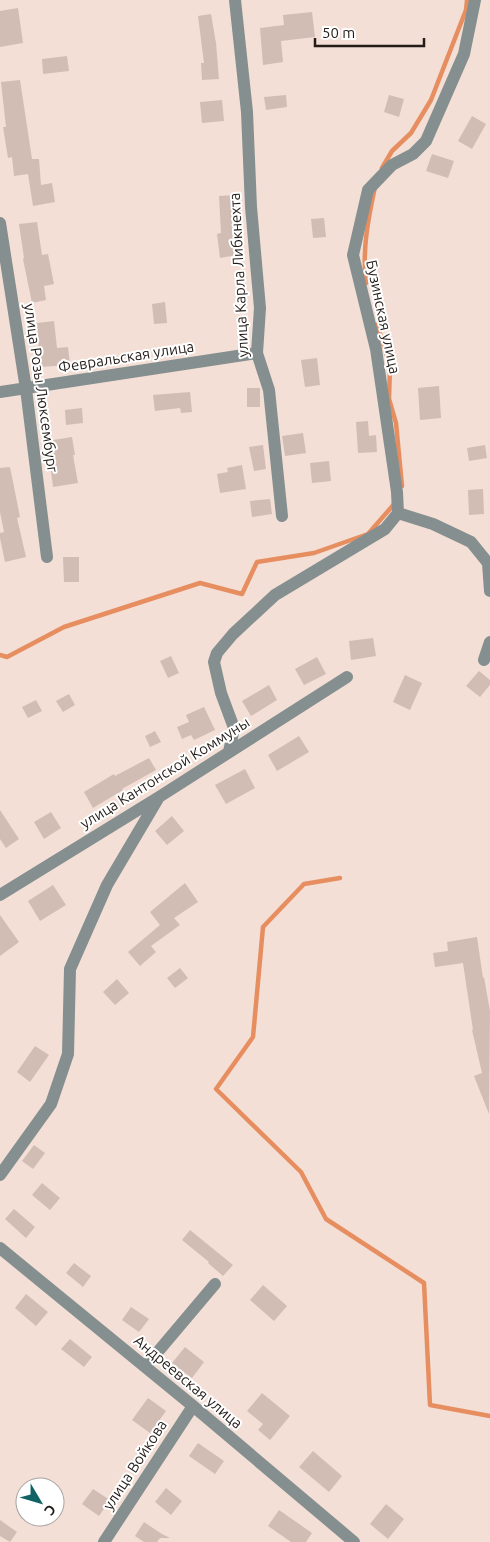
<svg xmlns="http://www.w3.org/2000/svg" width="490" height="1542" viewBox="0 0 490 1542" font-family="Ubuntu,sans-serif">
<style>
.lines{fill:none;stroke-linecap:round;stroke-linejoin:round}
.stream{stroke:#e78e60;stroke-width:4.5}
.building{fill:#d1bdb4}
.minor{stroke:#858f8f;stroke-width:12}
.labels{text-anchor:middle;stroke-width:4;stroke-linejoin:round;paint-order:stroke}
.street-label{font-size:15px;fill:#231c18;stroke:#fff}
</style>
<rect width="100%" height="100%" fill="#f3dfd5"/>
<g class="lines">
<path class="stream" d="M382,168l10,-17 19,-18 20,-33 35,-90 1,-10
M366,283c-4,-32 2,-64 9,-96
M376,325l6,14 8,29 -1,31 7,24 6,63
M0,655l7,2 57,-30 136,-44 42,11 15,-32 57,-9 54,-19 27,-31
M340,878l-36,6 -41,43 -10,110 -37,52 85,83 25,47 98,64 6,122 60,11"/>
</g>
<path class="building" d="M18,8l5,35 -23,4v-36z
M312,12l3,25 -34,4 2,21 -20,3 -3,-37 24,-3 -1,-10z
M211,14l5,29 3,36 -17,1 -1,-17h3l-6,-47z
M67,56l2,15 -26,3 -1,-15z
M20,80l12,79h7l2,26 11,-2 3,19 -22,4 -5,-32 -14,2 -2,-19 -4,1 -5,-31h3l-5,-45z
M286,95l1,12 -21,3 -2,-13z
M389,95l15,4 -5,18 -15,-5z
M222,100l2,21 -22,2 -2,-21z
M472,116l14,8 -14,25 -14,-8z
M432,154l22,7 -6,17 -22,-7z
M235,195l2,29 5,30 -22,4 -3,-24 4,-1 -2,-37z
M324,218l2,19 -13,1 -2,-19z
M37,222l5,33 6,-1 6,30 -10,2 2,14 -14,3 -9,-44 1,-1 -5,-34z
M165,302l2,21 -13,1 -2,-20z
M54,321l3,27 11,-1 2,18 -30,2 -3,-44z
M317,358l3,27 -15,2 -4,-27z
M439,386l2,32 -21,2 -2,-32z
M247,388h13v19h-13z
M190,392l2,20 -11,1 -1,-5 -25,3 -2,-16z
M82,408l1,15 -17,2 -1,-15z
M368,421l1,15 7,-1 1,17 -19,1 -2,-31z
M303,433l3,20 -21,3 -3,-20z
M72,437l3,18h-2l5,28 -25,4 -6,-46z
M263,445l3,24 -12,2 -5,-24z
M485,445l2,13 -18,3 -2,-13z
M329,461l2,20 -19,2 -2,-20z
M242,465l4,24 -26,4 -3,-19 11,-2 -1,-4z
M10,467l10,50 -3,1 9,39 -21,5 -5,-24v-5l4,-1 -4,-20v-44z
M483,489l1,25 -15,1 -1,-25z
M270,499l2,15 -20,3 -2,-16z
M63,557h16v25h-15z
M373,638l3,18 -25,4 -2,-19z
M171,656l8,17 -11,5 -8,-17z
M317,657l9,17 -22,11 -9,-16z
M479,671l11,9v5l-10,12 -14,-11z
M405,675l17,8 -12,27 -17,-8z
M269,685l8,15 -26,16 -9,-15z
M69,694l6,11 -12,7 -7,-11z
M36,700l6,11 -14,7 -6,-11z
M204,707l11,23 -21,10 -3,-5 -9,4 -5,-12 12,-5 -3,-7z
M155,731l6,11 -11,5 -5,-11z
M299,736l10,16 -32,19 -9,-16z
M149,758l7,12 -34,19 1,1 -30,18 -9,-16 30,-18 1,2z
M245,769l10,19 -29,16 -11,-19z
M0,810l19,29 -13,9 -6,-9z
M51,812l10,16 -17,11 -10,-17z
M172,816l12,15 -17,14 -12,-14z
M185,883l13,19 -24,16 6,7 -29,21 5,6 -16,14 -12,-14 32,-27 -10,-13z
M53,885l13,20 -26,16 -12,-20z
M0,915l19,27 -19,14z
M477,937l6,41 1,-1 6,34 -1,103 -15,-38 8,-3 -10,-43h1l-10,-67 -28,4 -2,-14 15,-2 -1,-9z
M180,968l8,10 -13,10 -8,-10z
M117,979l12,14 -14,12 -12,-13z
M35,1046l14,9 -19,27 -13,-10z
M34,1145l11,8 -12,16 -11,-8z
M42,1183l18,15 -10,12 -18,-15z
M14,1209l21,18 -9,11 -21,-19z
M190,1230l43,35 -10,11 -15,-13 1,-1 -27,-22z
M74,1263l17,13 -8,11 -17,-14z
M263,1285l24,21 -13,15 -24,-21z
M26,1294l22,18 -12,14 -21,-18z
M131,1307l18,12 -10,13 -17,-12z
M70,1339l22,18 -8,10 -23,-18z
M185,1347l19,15 -12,16 -20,-15z
M262,1393l28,23 -20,24 -12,-10 5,-6 -16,-13z
M148,1398l18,13 -16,22 -18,-13z
M198,1443l26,18 -9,13 -26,-18z
M313,1451l29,25 -13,16 -30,-25z
M166,1488l16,13 -11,14 -16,-13z
M93,1489l17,11 -11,16 -17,-12z
M386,1504l18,15 -16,20 -18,-15z
M279,1510l33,23 -6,9h-15l-23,-16z
M0,1520l17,12 -7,10 -10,-6z
M144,1522l18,12 8,4h-10l-3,4h-13l-9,-6z"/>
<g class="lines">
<path class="minor" d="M235,0l12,112 4,95 9,101 -3,45 12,37 13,126
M0,223l26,166 21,168
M0,392l257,-39
M398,513l-1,-21 -21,-143 -23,-94 15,-65 24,-25 21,-11 13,-13 38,-87 11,-54
M398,513l35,11 38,18 17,21 2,28
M484,660l6,-18
M229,752l5,-24 -13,-35 -7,-31 3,-9 16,-19 42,-39 110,-66 13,-16
M0,895l159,-98 188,-120
M0,1175l51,-71 17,-50 2,-85 37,-84 52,-88
M0,1248l193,158 161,136
M145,1367l70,-83
M104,1542l89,-136"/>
</g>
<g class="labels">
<g class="street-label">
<text transform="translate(239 275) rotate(-93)" y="5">улица Карла Либкнехта</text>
<text transform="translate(383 317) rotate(78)" y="5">Бузинская улица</text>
<text transform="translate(126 357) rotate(-9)" y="5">Февральская улица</text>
<text transform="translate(41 388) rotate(82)" y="5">улица Розы Люксембург</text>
<text transform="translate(165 773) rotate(-32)" y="5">улица Кантонской Коммуны</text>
<text transform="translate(188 1382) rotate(40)" y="5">Андреевская улица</text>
<text transform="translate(135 1465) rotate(-57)" y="5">улица Войкова</text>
</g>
</g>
<g transform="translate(40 1502) rotate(128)"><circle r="24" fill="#ffffff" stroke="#a7a4a3"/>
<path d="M0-4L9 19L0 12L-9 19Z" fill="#106264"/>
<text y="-8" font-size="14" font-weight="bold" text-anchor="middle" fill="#231c18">С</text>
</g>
<path d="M315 38v8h109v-8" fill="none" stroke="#231c18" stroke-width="2.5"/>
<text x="322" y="38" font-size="15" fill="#231c18" stroke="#ffffff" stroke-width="4" paint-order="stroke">50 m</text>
</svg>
